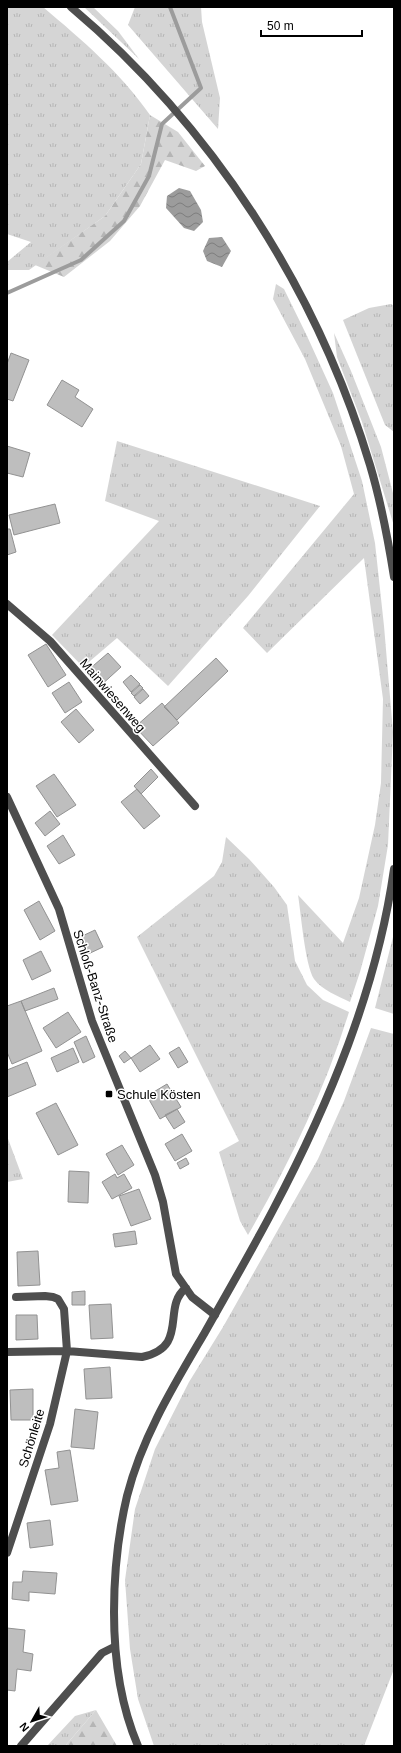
<svg xmlns="http://www.w3.org/2000/svg" width="401" height="1753" viewBox="0 0 401 1753" font-family="Arial,sans-serif">
<style>
.grass{fill:url(#grass-tufts)}
.forest{fill:url(#forest-firs)}
.water{fill:url(#water-waves)}
.lines{fill:none;stroke-linecap:round;stroke-linejoin:round}
.stream{stroke:#9c9c9c;stroke-width:4}
.building{fill:#bebebe;stroke:#929292}
.minor{stroke:#4e4e4e;stroke-width:8}
.tertiary{stroke:#4e4e4e;stroke-width:8}
.poi-dot{fill:#000;stroke:#fff;stroke-width:1.5}
.labels{text-anchor:middle;stroke-width:3;stroke-linejoin:round;paint-order:stroke}
.street-label{font-size:13px;fill:#000;stroke:#fff}
.poi-label{font-size:13px;fill:#000;stroke:#fff;text-anchor:start}
</style>
<defs>
<pattern id="grass-tufts" width="24" height="20" patternUnits="userSpaceOnUse"><rect width="24" height="20" fill="#d5d5d5"/><path d="M3 7l-1-3M5 7V3M7 7l1-3M15 17l-1-3M17 17v-4M19 17l1-3" fill="none" stroke="#b5b5b5"/></pattern>
<pattern id="forest-firs" width="22" height="20" patternUnits="userSpaceOnUse"><rect width="22" height="20" fill="#d5d5d5"/><path d="M5 1l3.5 6h-7zM16 11l3.5 6h-7z" fill="#b5b5b5"/></pattern>
<pattern id="water-waves" width="16" height="10" patternUnits="userSpaceOnUse"><rect width="16" height="10" fill="#9c9c9c"/><path d="M0 5q4-4 8 0t8 0" fill="none" stroke="#7d7d7d"/></pattern>
</defs>
<rect width="100%" height="100%" fill="#fff"/>
<path class="grass" d="M7,7h36c39,33 78,66 107,108l-9,49 -36,52 -76,54h-22v-8l24,-20 -24,-8z
M84,7h9l25,24 21,28z
M135,7h66l1,15 18,76 -2,31 -90,-104z
M276,284l8,5 23,47 26,57 29,88 13,62 9,83 9,106 -5,113 -10,61 -18,66 -10,30c-12,-6 -28,-12 -36,-23 -9,-14 -13,-66 -16,-84l45,48 16,-45 16,-73 6,-42 2,-84 -19,-141 -97,95 -24,-25 111,-134 -13,-48 -36,-87 -32,-60z
M391,304l3,2v126l-9,-7 -42,-105 26,-12z
M334,333l17,38 30,76 13,50v29l-32,-104 -25,-65z
M117,441l203,65 -72,90 -80,90 -51,-48 -34,29 -31,-32 107,-114 -54,-20z
M226,837l23,22 25,28 13,18 8,56 12,24 16,15 26,12c-24,78 -60,152 -101,223l-8,-14 -21,-69 20,-11 -102,-204 77,-61 8,-14z
M394,933v81l-19,-6z
M371,1028l23,6v635l-30,77h-210l-16,-47 -8,-50 -5,-69 10,-71 20,-60 34,-67 34,-55 95,-168 26,-58z
M7,1136l16,43 -16,3z
M96,1710l-31,36h-18l28,-30z"/>
<path class="forest" d="M150,115l28,17 27,34 -9,5 -31,-11 -25,46 -30,35 -46,36 -29,-12 70,-49 36,-52z
M96,1710l21,36h-52z"/>
<path class="water" d="M179,188l11,3 11,19 2,12 -9,9 -10,-3 -18,-20 1,-12z
M222,237l9,14 -9,16 -15,-6 -4,-10 6,-13z"/>
<g class="lines">
<path class="stream" d="M7,293l74,-33 43,-39 25,-45 13,-52 39,-36 -31,-81"/>
</g>
<path class="building" d="M11,353l18,7 -16,41 -6,-2v-35z
M62,380l17,10 -4,7 18,12 -11,18 -35,-22z
M7,446l23,7 -7,24 -16,-4z
M55,504l5,19 -46,12 -5,-20z
M7,529h3l6,23 -9,3z
M46,644l20,31 -18,12 -20,-32z
M108,653l13,14 -22,20 -13,-15z
M216,658l12,13 -51,49 -13,-13z
M131,675l9,9 -9,8 -8,-10z
M69,682l13,20 -17,11 -13,-20z
M140,685l3,3 -9,8 -3,-3z
M143,689l6,7 -9,8 -6,-7z
M162,703l17,20 -26,23 -18,-19z
M76,709l18,21 -15,13 -18,-21z
M151,769l7,8 -17,17 -7,-8z
M54,774l22,31 -19,12 -21,-31z
M137,789l23,27 -16,13 -23,-27z
M50,811l10,13 -15,12 -10,-13z
M63,835l12,20 -16,9 -12,-18z
M39,901l16,30 -15,9 -16,-30z
M95,930l8,17 -17,8 -8,-17z
M41,951l10,20 -19,9 -9,-20z
M54,988l4,11 -33,12 -4,-10z
M21,1001l21,50 -30,13 -5,-12v-46z
M68,1012l13,20 -25,16 -13,-20z
M86,1036l9,21 -12,6 -9,-21z
M150,1045l10,14 -20,13 -9,-14z
M179,1047l9,15 -10,6 -9,-15z
M73,1048l6,14 -22,10 -6,-14z
M125,1051l6,7 -7,5 -5,-7z
M27,1062l9,23 -29,12v-27z
M167,1084l14,23 -21,12 -13,-23z
M56,1103l22,42 -20,10 -22,-42z
M177,1109l8,13 -11,7 -9,-14z
M182,1134l10,17 -17,10 -10,-17z
M122,1145l12,20 -16,10 -12,-21z
M186,1158l3,6 -9,5 -3,-6z
M69,1171l20,1 -1,31 -20,-1z
M115,1174l2,4 7,-4 8,14 -20,11 -10,-17z
M139,1189l12,30 -20,7 -12,-30z
M135,1231l2,13 -22,3 -2,-13z
M38,1251l2,34 -22,1 -1,-34z
M85,1291v14h-13v-13z
M111,1304l2,34 -22,1 -2,-34z
M16,1315h21l1,24 -22,1z
M110,1367l2,31 -26,1 -2,-30z
M33,1389v31h-22l-1,-30z
M75,1409l23,3 -4,37 -23,-2z
M70,1450l8,51 -27,4 -6,-35 14,-2 -2,-16z
M50,1520l3,25 -23,3 -3,-25z
M23,1571l34,2 -2,21 -26,-2v9l-17,-2 1,-17h9z
M7,1628l18,2 -2,22 10,2 -2,17 -14,-2 -2,22 -8,-1z"/>
<g class="lines">
<path class="minor" d="M7,604l43,37 145,165
M7,797l52,112 33,112 63,154 8,27 13,72 16,23 23,18
M7,1352l60,-1 75,6c48,-10 19,-50 44,-69
M7,1553l43,-129 17,-73 -3,-42 -6,-10 -5,-2 -8,-1 -29,1
M21,1746l81,-93 12,-6"/>
<path class="tertiary" d="M71,7c141,119 246,282 299,458 11,37 18,74 24,112
M138,1746c-18,-42 -24,-88 -24,-134 0,-39 4,-78 13,-116 15,-59 47,-111 77,-162 23,-41 47,-82 69,-124 56,-106 104,-221 121,-341"/>
</g>
<rect class="poi-dot" x="105" y="1090" width="8" height="8" rx="2"/>
<g class="labels">
<g class="street-label">
<text transform="translate(113 695) rotate(49)" y="5">Mainwiesenweg</text>
<text transform="translate(96 986) rotate(72)" y="5">Schloß-Banz-Straße</text>
<text transform="translate(31 1438) rotate(-73)" y="5">Schönleite</text>
</g>
<g class="poi-label">
<text x="117" y="1099">Schule Kösten</text>
</g>
</g>
<rect width="401" height="1753" fill="none" stroke="#000000" stroke-width="16"/>
<g transform="translate(32 1721) rotate(231)" stroke="#ffffff" stroke-width="3" paint-order="stroke">
<path d="M0-3L7 15L0 10L-7 15Z" fill="#000000"/>
<text y="-6" font-size="11" font-weight="bold" text-anchor="middle" fill="#000000">N</text>
</g>
<path d="M261 30v6h101v-6" fill="none" stroke="#000000" stroke-width="2"/>
<text x="267" y="30" font-size="12" fill="#000000" stroke="#ffffff" stroke-width="3" paint-order="stroke">50 m</text>
</svg>
